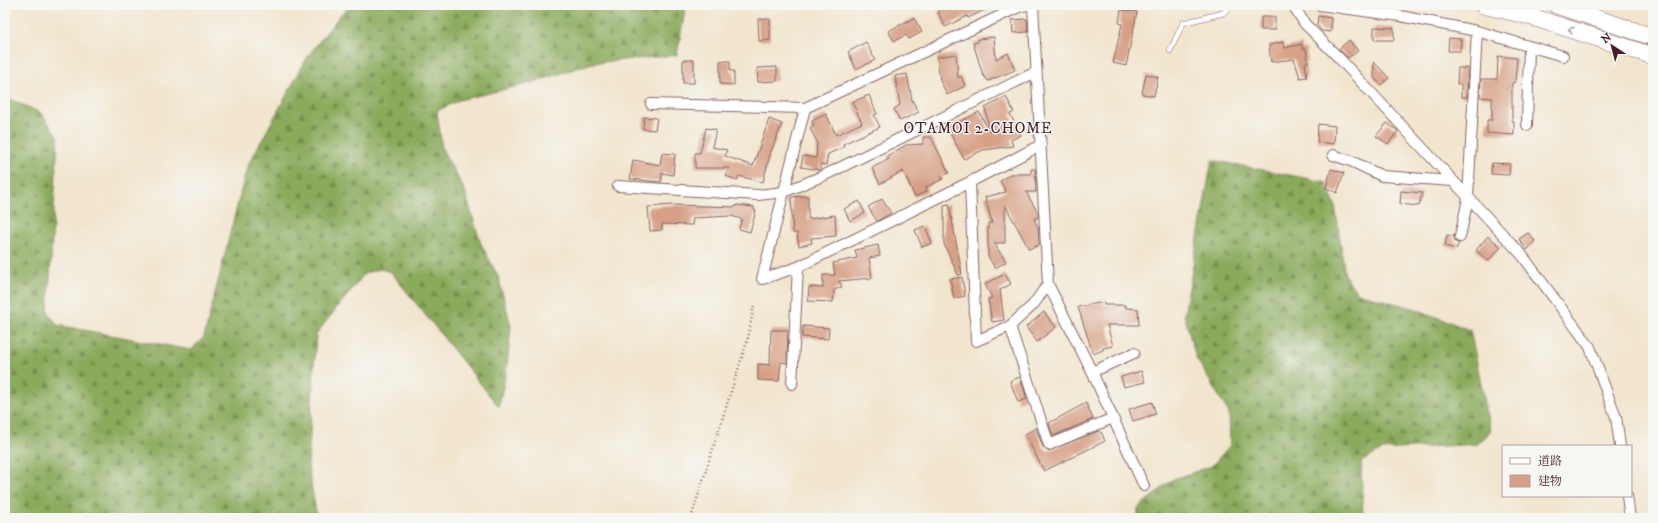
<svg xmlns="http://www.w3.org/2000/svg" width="1658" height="523" viewBox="0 0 1658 523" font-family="'IM FELL DW Pica','Noto Serif JP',serif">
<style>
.forest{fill:url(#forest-firs);stroke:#6a6444}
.building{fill:#d7a086}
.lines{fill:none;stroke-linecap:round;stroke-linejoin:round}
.service-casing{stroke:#856464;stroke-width:6}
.minor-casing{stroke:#856464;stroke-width:12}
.trunk-casing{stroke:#856464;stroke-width:18}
.path{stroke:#856464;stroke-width:2.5;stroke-dasharray:1 3;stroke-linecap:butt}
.service{stroke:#fff;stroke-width:5}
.minor{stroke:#fff;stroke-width:10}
.trunk{stroke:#fff;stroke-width:17}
.oneway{stroke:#ae9aa0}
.labels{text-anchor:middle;stroke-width:3;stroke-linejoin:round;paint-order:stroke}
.neighbourhood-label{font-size:15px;letter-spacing:1px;fill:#4a1f2b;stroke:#f6f6f2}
</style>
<defs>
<pattern id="forest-firs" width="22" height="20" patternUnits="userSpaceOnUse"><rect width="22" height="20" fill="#8aaa5c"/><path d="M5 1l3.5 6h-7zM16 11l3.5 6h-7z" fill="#738a4c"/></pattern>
</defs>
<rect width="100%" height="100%" fill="#f6f6f2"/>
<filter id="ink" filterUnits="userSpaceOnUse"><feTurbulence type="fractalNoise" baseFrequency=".025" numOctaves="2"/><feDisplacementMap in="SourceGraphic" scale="8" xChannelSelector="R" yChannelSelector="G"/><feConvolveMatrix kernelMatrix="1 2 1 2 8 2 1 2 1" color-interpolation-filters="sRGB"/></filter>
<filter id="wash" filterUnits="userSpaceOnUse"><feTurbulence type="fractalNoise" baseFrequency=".012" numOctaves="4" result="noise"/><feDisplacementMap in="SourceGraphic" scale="16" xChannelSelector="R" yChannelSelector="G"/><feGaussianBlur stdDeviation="0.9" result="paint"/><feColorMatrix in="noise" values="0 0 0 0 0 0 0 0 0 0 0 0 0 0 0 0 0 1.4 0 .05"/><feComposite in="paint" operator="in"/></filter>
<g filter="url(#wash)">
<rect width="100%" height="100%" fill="#f2e5ce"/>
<path class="forest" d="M353,5h333l-9,50 -85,8 -57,19 -76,18 -22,11 5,38 22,40 17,55 17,32 13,50 -4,41 -8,40 -108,-135 -11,-3 -15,4 -49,61 -8,132 9,52h-312v-421l36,16 17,24 -10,175 9,13 134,25 13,-13 43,-170 61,-111 33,-42z
M1212,160l113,22 10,23 10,71 12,17 56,15 57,22 21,101 -13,13 -96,6 -21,12 2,56h-225v-10l35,-29 39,-13 18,-21 -1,-32 -33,-55 -12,-43z"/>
<g id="blocks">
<path class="building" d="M950,5h3l2,5 7,-5h33l-27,13 -1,-2 -22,11 -7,-15z
M1121,10l16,2 -11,54 -13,-3 9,-39 -3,-1z
M1318,16l13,2v14l-9,-1 -5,-6z
M1261,17h14v13h-14z
M914,18l8,14 -13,7 -3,-4 -12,6 -6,-10z
M758,19h12v21l-11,1z
M1027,19l1,13 -15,1 -1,-13z
M1374,27l20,1v12h-20z
M994,37l2,22 12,-6 7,17 -27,11 -5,-6 -10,-32 5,-1v-3z
M1449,38l12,1 -1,12h-12z
M1349,40l9,11 -10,7 -9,-9z
M866,42l9,18 -19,9 -8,-17z
M1283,42l1,6 18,-4v5h4l2,13 -3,1 2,14 -7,1 -6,-19 -23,3 -2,-17z
M956,54l2,24 3,-2 4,10 -18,9 -7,-15 -3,-23z
M1498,56l19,2 -2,24 -3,1v38h2v14l-27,-2v-13h5v-22l-12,-1 1,-18h16z
M683,60h11v23h-11z
M720,61h10v10h4v14l-14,-1z
M1374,62l15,16 -8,7 -7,-7z
M777,67v14l-19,1 -1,-14z
M1458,68h10l-1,29h-6v-13h-4z
M907,74l5,26 7,12 -19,9 -6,-12 6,-4 -5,-29z
M1146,74l12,3 -4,19 -12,-2z
M869,95l8,19 -3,1 6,12 -37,17 1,3 -16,7 -2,11 -6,-1v6l-19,-3 2,-11 13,2 1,-16 -7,-14 4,-3 -2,-4 14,-7 10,21 26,-12 -10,-21z
M1006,97l8,15 -4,2 11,21 -10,5 2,6 -30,4 -19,9 -17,-31 32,-16 11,20 -5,-24z
M644,117l13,1 -2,12 -12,-1z
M769,119l13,5 -12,30 -7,28 -24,-6 -2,4 -11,-4 3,-8h-34v-15h5l6,-25 10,2 -4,17 15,3 -2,6 28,10z
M1387,123l11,8 -10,13 -12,-8z
M1318,124l17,2 -1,18 -17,-2z
M923,137h8l18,36 -8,3 2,3 -17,8 1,4 -12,6 -12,-26 -23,13 -8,-16 17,-9 -2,-3 19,-11 17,-1z
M662,153l13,1 -2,21 -11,-2 -1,9 -31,-3 3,-19 27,5z
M1492,163l18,1 -1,11 -18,-1z
M1031,169h4l1,23h-10l12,21v4l-4,2 4,8 1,18 -10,4 -24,-44v38h-11l12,19 -11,6 -7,-12v-33h4l-7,-26 21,-5 -6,-11 10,-7h21z
M1331,169l13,4 -7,20 -11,-5z
M1401,191l21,2 -3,13 -19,-2z
M808,196v23l27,-4 1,21 -25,2 1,5 -13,3 -2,-13h-4l-2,-36z
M882,199l9,14 -14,8 -9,-14z
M859,201l6,12 -15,8 -6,-12z
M949,204l13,70 -4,1 -14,-31v-39z
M672,205l64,2v-2l18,2v3l2,1 -6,21 -11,-3 3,-10 -11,-3 -38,2 -1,7 -30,-1v6l-12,1 -2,-24z
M925,226l7,17 -10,4 -7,-17z
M1528,233l7,8 -8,9 -8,-11z
M1447,235l7,1 1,6 4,1 -3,6 -11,-3z
M1488,236l13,11 -13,14 -12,-11z
M878,245l2,11 -11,2 3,20 -33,3 3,6 -8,3 -1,12 -25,-1 1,-14 14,1v-13h12l-2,-12 24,-5 -2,-8z
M1005,274l6,10 -11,6 4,30 -12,2 -4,-23 4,-1 -7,-14z
M962,277l3,19 -11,2 -4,-19z
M1104,302v3h22v3l12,1 1,16h-32l6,21 -10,2v2l-10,4 -15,-47z
M1044,312l12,15 -19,15 -11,-15z
M803,326l26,2 -1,11 -26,-2z
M771,330h17l-1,33 -6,-1 -2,19 -21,-1v-16l12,1z
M1141,371l4,11 -21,5 -3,-10z
M1020,377l7,22 -9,3 -8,-21z
M1152,402l4,12 -23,7 -4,-12z
M1086,403l7,16 -40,17 -4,-13z
M1036,428l7,19 5,4 50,-20 3,1 4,9 -61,30 -19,-37z"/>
</g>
</g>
<g filter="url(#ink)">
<use href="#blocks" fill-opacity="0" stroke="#856464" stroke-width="1"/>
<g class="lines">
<g class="service-casing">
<path id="service" d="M1170,51l13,-28 40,-10 8,-8"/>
</g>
<g class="minor-casing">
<path id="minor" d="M1028,5l-7,1 -216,102 -43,171 36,-12 172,-85 71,-37
M1033,5l15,279 44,88 52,114
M1293,5l12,19 34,34 183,197 68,92 26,70 4,29
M1320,5l80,11 77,15 86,25
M651,104l154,4
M1527,125l2,-79
M1333,155l18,6 31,15 70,5
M970,182l6,159 34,-15 23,-21 15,-21
M618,186l140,9 26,-3 41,-17 211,-103
M1460,237l8,-39 9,-167
M1010,326l39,119 64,-27
M1092,372l42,-19
M792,384l6,-117
M1627,496l3,22"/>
</g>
<g class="trunk-casing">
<path id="trunk" d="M1483,5l46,11 124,40
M1556,5l97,32"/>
</g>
<path class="path" d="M691,518l57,-180 6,-33"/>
<use href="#service" class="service"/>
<use href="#minor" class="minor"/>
<use href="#trunk" class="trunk"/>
</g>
<defs><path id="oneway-chevron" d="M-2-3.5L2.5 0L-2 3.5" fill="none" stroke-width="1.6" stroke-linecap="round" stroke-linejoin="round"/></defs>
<use class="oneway" href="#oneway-chevron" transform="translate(1571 30) rotate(-162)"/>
</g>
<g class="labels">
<g class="neighbourhood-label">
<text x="978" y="133">OTAMOI 2-CHOME</text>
</g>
</g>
<rect width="1658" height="523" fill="none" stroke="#f6f6f2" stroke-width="20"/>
<rect x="1502" y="445" width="130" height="52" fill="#f6f6f2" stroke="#b1a0a2"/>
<rect x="1510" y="458" width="20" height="6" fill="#ffffff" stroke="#b1a0a2"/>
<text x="1538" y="465" font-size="12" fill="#4a1f2b">道路</text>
<rect x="1510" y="475" width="20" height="12" fill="#d7a086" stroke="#b1a0a2"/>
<text x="1538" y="485" font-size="12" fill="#4a1f2b">建物</text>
<g transform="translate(1612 46) rotate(324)" stroke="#f6f6f2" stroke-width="3" paint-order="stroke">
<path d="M0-3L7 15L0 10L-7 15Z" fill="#4a1f2b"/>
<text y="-6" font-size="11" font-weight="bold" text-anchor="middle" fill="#4a1f2b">N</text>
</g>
</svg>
